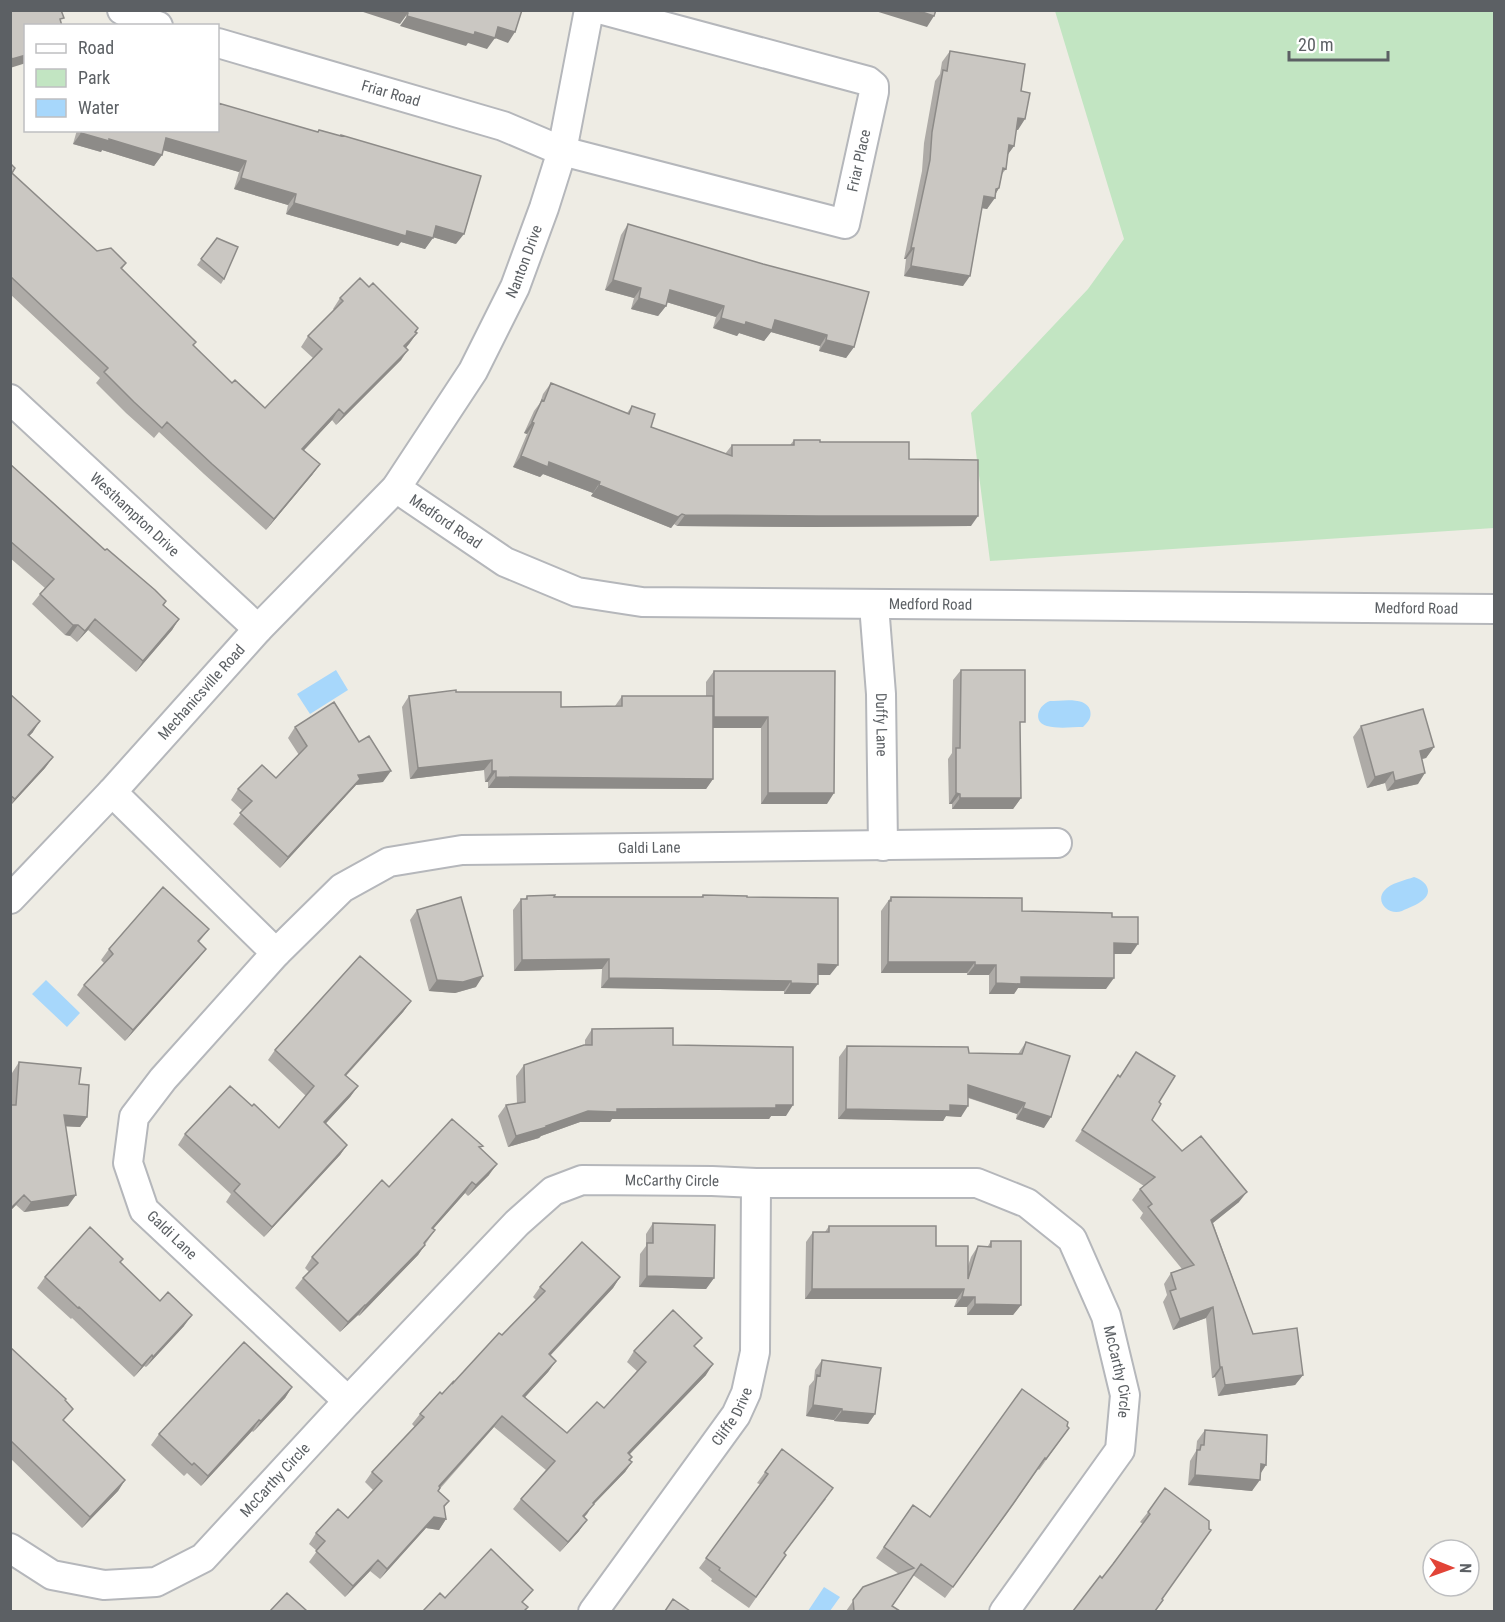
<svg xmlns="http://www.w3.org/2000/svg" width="1505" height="1622" viewBox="0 0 1505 1622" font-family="'Roboto Condensed',sans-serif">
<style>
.green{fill:#c2e5c2}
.water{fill:#a7d7fb}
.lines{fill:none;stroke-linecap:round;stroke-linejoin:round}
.street-casing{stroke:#b5b7bb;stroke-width:32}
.street{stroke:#fff;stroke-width:28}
.wall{fill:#aeaba7}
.shaded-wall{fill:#8d8b88}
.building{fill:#cac7c2;stroke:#8d8b88;stroke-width:1.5}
.labels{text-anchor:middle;stroke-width:4.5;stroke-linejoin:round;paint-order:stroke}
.street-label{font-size:15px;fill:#5c6064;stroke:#fff}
</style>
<rect width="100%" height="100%" fill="#eeece4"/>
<path class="green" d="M1055,11h439v517l-504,33 -19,-148 117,-124 36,-50z"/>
<path class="water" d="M336,670l12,20 -38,24 -13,-20z
M1050,701c11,0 36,-5 40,9 2,8 -2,12 -7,17 -11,0 -25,2 -36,-1 -15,-4 -9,-21 3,-25z
M1414,877c11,3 20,14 9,23 -6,5 -15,8 -21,11 -13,5 -27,-9 -18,-20 6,-8 22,-11 30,-14z
M46,980l34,33 -13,14 -35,-33z
M824,1587l16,10 -10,14h-22z"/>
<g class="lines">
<g class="street-casing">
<g id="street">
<path d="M122,10l22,12 14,4"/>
<path id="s1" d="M218,43l285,83 59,25 283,73 29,-132v-6l-6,-5 -265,-71"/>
<path id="s2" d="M10,399l248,230"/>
<path id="s3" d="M396,488l109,74 72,30 65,10 852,7"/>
<path id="s4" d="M874,605l7,89 2,152"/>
<path d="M112,792l164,161"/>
<path id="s5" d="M10,899l102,-107 146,-163 138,-141 77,-117 42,-84 29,-79 18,-57 27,-141"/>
<path id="s6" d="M348,1401l-204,-191 -16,-47 6,-46 29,-38 113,-126 66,-65 47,-26 73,-12 595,-7"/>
<path id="s7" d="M10,1548l42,27 52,10 52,-3 47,-24 145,-157 169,-178 36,-32 29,-11 130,1 44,2h221l50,20 45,36 34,77 19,79 -5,55 -116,162"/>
<path id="s8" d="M593,1612l143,-197 10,-22 9,-41 1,-169"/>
</g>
</g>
<use href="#street" class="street"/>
</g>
<path class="wall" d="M950,51l71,40 -3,39 -2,-1 -2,17 -6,8 -2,15 -4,5 -3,14 -12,21 -5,-1 -19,78 -59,-10 2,-17h-2l18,-88 2,-28 11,-62 5,-7 2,-12z
M77,130l241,2 1,-2 137,114 -23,-7 -8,12 -24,-7 -3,4 -112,-32 2,-9 -54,-16 5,-17 -76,-22 -1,5 -8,11 -52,-16 -1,2 -28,-8z
M10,163l2,10 85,78 29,12 -4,6 71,77 39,37 33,25 48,-50 -12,-11 7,-11 26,-26 -1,-1 7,-11 29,-11 49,41 -2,5h1l-11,15 -5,12 -65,65 -4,-5 -29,30 17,14 -8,11 -46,55 -62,-56 -45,-42 -5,6 -28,-25 -30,-30 4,-5 -90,-84z
M628,224l226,123 -8,11 -27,-7 1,-5 -49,-14 -7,9 -25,-8 -2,3 -24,-8 3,-11 -50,-15v4l-8,10 -27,-7 3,-11 -29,-8 16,-55z
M217,238l7,41 -3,5 -24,-19z
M551,383l76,30 5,-7 19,21 74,27 7,-9h58l4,-5 26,2 89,17 62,67 -159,1 -135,-1 -3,-2 -3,4 -80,-32 2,-3 -50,-19 -3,3 -27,-10 14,-33 -3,-1 10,-22 6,-8 3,-9z
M10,464l169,155 -7,11 -36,42 -48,-42 -11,12 -7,-6 -5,-1 -33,-31 13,-16 -35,-30z
M961,670l59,58 1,70 -8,11h-61v-5h-3l-1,-45 4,-6 1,-73z
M714,671h121l-8,133h-66v-76h-48v51l-7,10 -218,-1v-6h-3l-1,-12 -74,9 -8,-72 7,-11 47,-4 105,15 54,-1 7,-10h84v-14z
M10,694l23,38 -4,4 24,21 -8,11 -35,38z
M1361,726l73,21 -8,11 -4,1 -4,25 -31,7 -2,-8 -18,5 -14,-51z
M295,727l88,55 -27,3 -76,83 -47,-44 10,-13 -12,-11 7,-11 38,-11 23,-23 -11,-17z
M703,895l44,2 83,78h-12l-8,19h-26v-3l-183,-3 1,-19 -88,2 -1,-61 8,-11h4l2,-3 174,1z
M891,897l131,14 90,6 19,37h-17l-8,35 -88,-1 -4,6h-25v-19h-22v-2h-86v-62z
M417,910l59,77 -21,6 -26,-2 -19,-71z
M209,929l-10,13 7,7 -8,10 -73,82 -48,-46 7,-10 20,-22 -3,-3 8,-11z
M411,1001l-8,11 -57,64 12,10 -8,11 -24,26 21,22 -7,10 -76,82 -38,-35 5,-8 -53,-49 7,-11 67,-28 27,22 27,-32 -38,-36 7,-10z
M592,1029l81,16 113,71h-15l-2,3h-157l-2,3h-30l-39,14 -2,2 -31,9 -10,-31 8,-11 11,-1 -1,-28 8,-11 61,-20v-5z
M1026,1042l18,86 -28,-9 1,-5 -49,-16 -7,19 -15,-1 -3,5 -105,-2 1,-62 8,-11 122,7 49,1z
M19,1062l60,22 8,33 -7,10 -14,-1 2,80 -44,6 -8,-7 -6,6v-123l2,-15z
M1111,1086l48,16 -7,18 30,31 57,51 -26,21 40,111 50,41 -8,10 -77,11 -3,-19 -3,1 -6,-60 -33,12 -10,-28 4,-7 -3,-11 7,-11 11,-4 -42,-51 3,-5 -11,-13 8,-11 4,-3 -69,-45z
M481,1149l8,26 -21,21 -3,-3 -32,36 2,1 -17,25 -59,61 -1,-1 -18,17 -45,-44 8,-10 6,-6 -4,-4 7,-11 77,-70z
M653,1223l61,55 -8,11 -67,-2 1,-33 6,-8v-12z
M829,1226l107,20 32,20 3,-9 7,-11h10l3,-5 30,64 -8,10h-46v-8h-13l3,-8h-152l1,-57 7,-10h12z
M120,1262l64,64 -38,41 -2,-1 -10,11 -62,-59 -1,1 -34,-31 8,-11z
M620,1277l-7,11 -63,68 6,5 -8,11 -23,25 42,36 37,-25 33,-37 -10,-9 7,-11 62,-4 10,28 -77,80 3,2 -2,3 2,2 -7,10 -33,34 -8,11 -5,14 -19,21 -47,-43 8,-10 25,-29 -52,-43 -56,64 11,10 -5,7 2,11 -7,11 -13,-2 -46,51 -10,-8 -25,26 -36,-35 8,-11 -8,-7 7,-11 32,-15 25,-28 -8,-8 7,-10 43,-45 -3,-3 8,-10 33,-31 49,-48 34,-35 -3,-3 7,-10z
M10,1347l55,53 -1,21 61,59 -7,11 -36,37 -72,-70z
M822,1360l53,54 -7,10 -34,-3v-1l-28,-4 3,-30 5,-6 1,-10z
M292,1387l-7,11 -32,34 -1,-1 -51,55 -14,-13 -3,3 -33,-31 8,-11z
M1067,1426l2,2 -30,42 -1,-1 -32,46 -61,83 -32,-23 -21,31 8,5h-54l17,-24 36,-13 -23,-16 37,-53 17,12z
M1205,1430l55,43 -8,18 -64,-6 2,-24 6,-10 1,-10z
M765,1472l61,27 -42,54 2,2 -37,53 -38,-27 1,-2 -13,-11 62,-83 -4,-2z
M1148,1512l61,9 -107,57 41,-54 -3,-2z"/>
<path class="shaded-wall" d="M357,10h42l9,3 -8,11z
M872,10h44l18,6 -7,11z
M407,16l68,16 23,-5 17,5 -7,11 -13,-5 -8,11 -19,-6 -2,3 -66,-20z
M26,55v8l-16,5v-6l2,-3z
M1018,118l7,1 -7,11 -8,-1z
M81,133l28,6 53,16 -8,11 -52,-16 -1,2 -28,-8z
M166,138l80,23 -7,11 -80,-23z
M1009,145l5,1 -8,11z
M241,178l55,16 -8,11 -54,-16z
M999,188l-6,10h2l-8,11 -11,-2 8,-11z
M294,203l113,28 26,7 -8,11 -24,-7 -3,4 -112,-32z
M436,226l28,8 -8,10 -27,-8z
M911,248h3l-8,11h-2z
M911,266l59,10 -7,10 -59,-10z
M613,280l28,8 -7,10 -29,-8z
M670,290l54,16 -8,11 -53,-16z
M639,298l27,8 -8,10 -27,-7z
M721,318l25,4 29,-2 52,15 -7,11 -49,-14 -7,9 -25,-8 -2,3 -24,-8z
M418,328l-9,13 8,-8 -8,11 -12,13z
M826,340l28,7 -8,11 -27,-7z
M408,350l-7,10 -65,65 8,-11z
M339,409l-7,11 -37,40 7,-11z
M532,422l2,1 -7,11 -3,-1z
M521,456l28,6 51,20 -7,11 -50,-19 -3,3 -27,-10z
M320,464l-8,11 -46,55 8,-11z
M599,485l83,29 -11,14 -80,-32z
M685,515l293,1 -7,10 -159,1 -135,-1z
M95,619l-7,11 -11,12 8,-11z
M179,619l-7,11 -36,42 7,-11z
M73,625h5l-8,11 -5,-1z
M714,717h54l-7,11h-54z
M40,721l-7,11 -13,14 8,-11z
M1434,747l-8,11 -14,3 8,-10z
M53,757l-8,11 -35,38 5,-7z
M492,760l-8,10 -74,9 8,-11z
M391,771l-8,11 -27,3 -76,83 8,-11 70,-82z
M492,771h4l-8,11h-3z
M1393,772l-8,11 -18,5 8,-11z
M1425,773l-7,11 -31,7 8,-10z
M496,777l217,2 -7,10 -218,-1z
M768,793h66l-7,11h-66z
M956,793l4,1 -8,10h-3z
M960,798h61l-8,11h-61z
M1114,943l24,1 -7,10h-24z
M206,949l-8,10 -73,82 8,-11z
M609,959l-7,10 -88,2 8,-11z
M888,962h87l-8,11h-86z
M818,964l20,1 -8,10h-19z
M975,965h21l-7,10h-22z
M483,976l-7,11 -21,6 -26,-2 8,-11z
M1021,977l93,1 -8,11 -88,-1 -4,6h-25l7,-11z
M609,978l182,3 -7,10 -183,-3z
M791,983l27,1 -8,10h-26z
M411,1001l-8,11 -66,73 8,-10z
M968,1085l57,18 -8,11 -56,-19z
M358,1086l-8,11 -33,36 7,-11z
M776,1105h17l-7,11h-15l-2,3h-157l-2,3h-30l-39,14 -2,2 -31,9 8,-11 72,-25 29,-2z
M950,1105l18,1 -7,11 -15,-1 -3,5 -105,-2 8,-10z
M1023,1108l28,9 -7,11 -28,-9z
M64,1115l23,2 -7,10 -23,-1z
M347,1145l-7,10 -76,82 8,-10z
M497,1164l-8,11 -21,21 8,-11z
M472,1182l-7,11 -40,45 7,-10z
M1247,1192l-8,10 -35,28 7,-10z
M24,1195l-8,10 -6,6v-2z
M76,1195l-8,11 -44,6 7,-10z
M425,1245l-7,10 -59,61 7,-11z
M647,1276l67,2 -8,11 -67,-2z
M620,1277l-7,11 -72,77 8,-11z
M812,1289h152l-7,10h-152z
M962,1297h13l-8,10h-13z
M975,1304l46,1 -8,10h-46z
M365,1305l-7,10 -18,17 8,-10z
M1213,1307l-7,11 -33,12 7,-11z
M192,1315l-8,11 -38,41 7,-10z
M152,1355l-8,11 -10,11 8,-11z
M556,1361l-8,11 -32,35 7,-11z
M713,1364l-7,11 -86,89 8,-11z
M1220,1367h2l-7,10 -3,1z
M1303,1375l-8,10 -77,11 7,-11z
M292,1387l-7,11 -32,34 8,-11z
M813,1405l29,4 -8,11 -28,-4z
M842,1411l33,3 -7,10 -34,-3z
M502,1416l-8,11 -63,70 8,-11z
M259,1420l-7,11 -51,55 7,-10z
M632,1462l-7,10 -33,34 -5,8 -12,13 18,-24z
M1261,1464l5,1 -7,11z
M1195,1475l65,5 -8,11 -64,-6z
M125,1480l-7,11 -36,37 8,-11z
M434,1517l12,2 -7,11 -13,-2 -46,51 7,-10z
M587,1520l-8,11 -19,21 8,-10z
M378,1560l-8,11 -25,26 8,-11z"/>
<path class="building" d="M10,10h51l3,8 -4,1 2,7h-36v29l-14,4 -2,-5z
M399,10h123l-7,22 -17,-5 -3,11 -20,-6 -1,3 -67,-19 1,-3z
M916,10h20l-2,6z
M950,51l75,13 -4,27 9,2 -5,26 -7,-1 -4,28 -5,-1 -3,24 -3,-1 -4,20 -3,1 -1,9 -11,-2 -14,80 -59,-10 3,-18h-3l19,-88 2,-28 11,-62 4,1z
M218,103l100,29 1,-2 22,6v-1l140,41 -17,58 -28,-8 -3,12 -26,-7 -1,5 -112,-33 2,-9 -55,-16 5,-17 -80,-23 -4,17 -53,-16v2l-28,-8 1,-3h136z
M10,163l5,5 -3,5 85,78 14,-3 15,15 -5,5 75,74 -3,3 39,38 3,-3 30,28 57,-59 -14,-13 35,-35 -3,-3 20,-20 9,9 4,-4 45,45 -3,4 2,1 -13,13 4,4 -64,64 -5,-5 -37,40 18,15 -46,55 -62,-55 -45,-42 -5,6 -28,-26 -30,-30 4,-4 -98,-92z
M628,224l135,40 106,28 -15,55 -28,-7 1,-5 -52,-15 -3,10 -26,-8 -1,3 -24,-7 3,-12 -54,-16 -4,16 -27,-8 2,-10 -28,-8z
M217,238l21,9 -14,32 -23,-20z
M551,383l78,31 3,-8 23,8 -4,13 81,29v-11h62v-5h26v2h89v17l69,1v56h-159l-134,-1 -3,-1 -4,3 -79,-32 1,-3 -51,-20 -1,5 -27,-11 13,-33 -2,-1 10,-22 2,1z
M10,464l95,86 2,-1 48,41 11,11 -3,4 16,14 -36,42 -48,-42 -10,12 -7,-6h-5l-33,-31 14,-15 -44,-38z
M961,670h64v52h-5l1,76h-61v-4l-4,-1v-45h4z
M714,671h121l-1,122h-66v-76h-54z
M456,690v2h105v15l61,-1v-10h91v83l-217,-2v-6h-4v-11l-74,8 -9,-72z
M10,694l30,27 -12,14 25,22 -38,42 -5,-4z
M334,702l25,40 10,-6 22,35 -33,4 2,4 -72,78 -48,-44 12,-12 -14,-12 24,-24 14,13 31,-32 -12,-19z
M1423,709l11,38 -14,4 5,22 -30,8 -2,-9 -18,5 -14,-51z
M163,887l46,42 -11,12 8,8 -73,81 -49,-45 29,-31 -4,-5z
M555,895l-1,2h149v-2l44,1v1l91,1v67l-20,-1v20l-27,-1v-2l-182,-3v-19l-87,1 -1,-61h6v-3z
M461,897l22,79 -20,6 -26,-2 -20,-70z
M891,897l131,1v13l90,2v4h26v27l-24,-1v35l-93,-1v7l-25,-1v-18h-21v-3h-87l1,-61h2z
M360,956l51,45 -66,74 13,11 -34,36 23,23 -75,82 -38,-36 6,-7 -55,-50 45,-48 22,20 2,-2 25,24 35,-42 -39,-36z
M673,1028v17l120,2v58h-17v3l-159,1v3l-29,-1 -42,15 1,1 -31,9 -10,-31 19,-3 -1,-37 60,-20h8v-16z
M1026,1042l44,14 -19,61 -28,-9 2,-5 -57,-18v21l-18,-1v6l-104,-2 1,-63 121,1 1,6 53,1z
M1136,1052l39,24 -16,26 2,2 -9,16 30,31 19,-15 46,56 -36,28 42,114 44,-6 6,47 -78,10 -3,-18h-2l-7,-60 -33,12 -10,-28 6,-2 -5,-16 23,-8 -46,-58 4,-3 -12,-15 15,-12 -73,-47 36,-55 2,2z
M19,1062l62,6 -2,16 10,1 -2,32 -23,-2 12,80 -45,7 -7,-7 -14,14v-104h6z
M452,1119l31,27 -4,1 18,17 -21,21 -4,-3 -40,46 3,2 -11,13 1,2 -59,60h-1l-17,17 -45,-44 15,-15 -6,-6 70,-77 7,7z
M653,1223l62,2 -1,53 -67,-2v-33h6z
M829,1226h107v20h32v33l10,-33 13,1v-6h30v64l-46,-1v-7h-13l2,-8h-152l1,-57h16z
M90,1227l33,32 -3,3 40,39 8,-9 24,23 -39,42 -1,-2 -10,11 -63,-59 -1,1 -33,-31z
M582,1242l38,35 -71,77 7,7 -33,35 44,37 30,-31 7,6 42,-46 -12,-11 39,-41 29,28 -8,8 19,18 -85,89 4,4 -3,3 3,2 -39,41 1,1 -11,12 4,4 -19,22 -47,-43 34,-38 -53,-45 -63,70 1,2 -2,3 11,10 -5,5 2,13 -12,-2 -47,52 -9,-9 -25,26 -37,-35 9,-10 -9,-8 22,-24 10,9 34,-37 -10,-9 52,-55 -4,-3 20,-22 2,2 11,-12v1l46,-50 3,2 43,-44 -5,-4z
M244,1342l48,45 -31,34 -2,-1 -51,56 -14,-13 -2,2 -33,-31z
M10,1347l56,52 -1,1 8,9 -10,11 62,60 -35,37 -80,-77z
M822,1360l59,8 -6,46 -33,-3v-2l-29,-4 4,-30 3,1z
M1022,1389l46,33 -1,4 2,2 -23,31 -1,-1 -32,46 -60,83 -32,-23 -29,42 8,5h-46l-1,-11 10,-13 51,-19 -30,-21 29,-42 17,12z
M1205,1430l62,5 -1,30 -5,-1 -1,16 -65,-5 2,-25h3l1,-5h3z
M782,1449l51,39 -49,65 2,2 -30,42 -37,-27 1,-2 -14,-10 62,-84 -3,-2z
M1165,1488l44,33v8l2,1 -49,69 1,1 -8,11h-82l27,-35 2,2 11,-14 37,-50 -2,-2z
M491,1549l42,41 -11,12 6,5 -4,4h-101l17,-18 5,5z
M287,1593l20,18h-37z
M673,1599l17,12h-25z"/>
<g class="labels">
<g class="street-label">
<text dy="5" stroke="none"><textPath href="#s1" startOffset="180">Friar Road</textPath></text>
<text dy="5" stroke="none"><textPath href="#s1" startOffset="718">Friar Place</textPath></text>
<text dy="5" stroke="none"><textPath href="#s5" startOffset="825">Nanton Drive</textPath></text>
<text dy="5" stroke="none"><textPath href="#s2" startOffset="170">Westhampton Drive</textPath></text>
<text dy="5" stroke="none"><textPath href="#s3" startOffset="60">Medford Road</textPath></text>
<text dy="5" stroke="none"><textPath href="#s3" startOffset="564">Medford Road</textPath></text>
<text dy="5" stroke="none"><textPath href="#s3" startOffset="1050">Medford Road</textPath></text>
<text dy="5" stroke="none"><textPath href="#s5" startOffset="282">Mechanicsville Road</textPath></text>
<text dy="5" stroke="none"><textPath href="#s4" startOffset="120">Duffy Lane</textPath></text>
<text dy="5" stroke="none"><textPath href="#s6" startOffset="1000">Galdi Lane</textPath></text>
<text dy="5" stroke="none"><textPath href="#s7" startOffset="836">McCarthy Circle</textPath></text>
<text transform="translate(172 1235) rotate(44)" y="5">Galdi Lane</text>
<text dy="5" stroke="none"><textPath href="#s7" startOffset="1394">McCarthy Circle</textPath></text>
<text dy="5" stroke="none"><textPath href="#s8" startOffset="240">Cliffe Drive</textPath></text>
<text dy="5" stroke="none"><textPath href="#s7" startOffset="314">McCarthy Circle</textPath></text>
</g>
</g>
<rect width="1505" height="1622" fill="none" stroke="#5c6064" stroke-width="24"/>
<rect x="24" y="24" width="195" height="108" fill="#ffffff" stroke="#bebfc1" stroke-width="1.5"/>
<rect x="36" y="44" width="30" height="9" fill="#ffffff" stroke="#bebfc1" stroke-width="1.5"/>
<text x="78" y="54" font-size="18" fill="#5c6064">Road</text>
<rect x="36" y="69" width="30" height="18" fill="#c2e5c2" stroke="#bebfc1" stroke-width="1.5"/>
<text x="78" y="84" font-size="18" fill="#5c6064">Park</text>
<rect x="36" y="99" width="30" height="18" fill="#a7d7fb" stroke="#bebfc1" stroke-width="1.5"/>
<text x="78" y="114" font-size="18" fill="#5c6064">Water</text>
<g transform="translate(1451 1568) rotate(91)"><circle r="28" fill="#ffffff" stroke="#bebfc1" stroke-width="1.5"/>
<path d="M0-4.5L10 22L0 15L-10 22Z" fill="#e24437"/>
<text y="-9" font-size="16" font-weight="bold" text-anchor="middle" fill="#5c6064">N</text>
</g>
<path d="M1289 51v9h99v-9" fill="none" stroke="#5c6064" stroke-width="3"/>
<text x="1298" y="51" font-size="18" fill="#5c6064" stroke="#ffffff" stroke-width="4.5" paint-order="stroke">20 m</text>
</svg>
